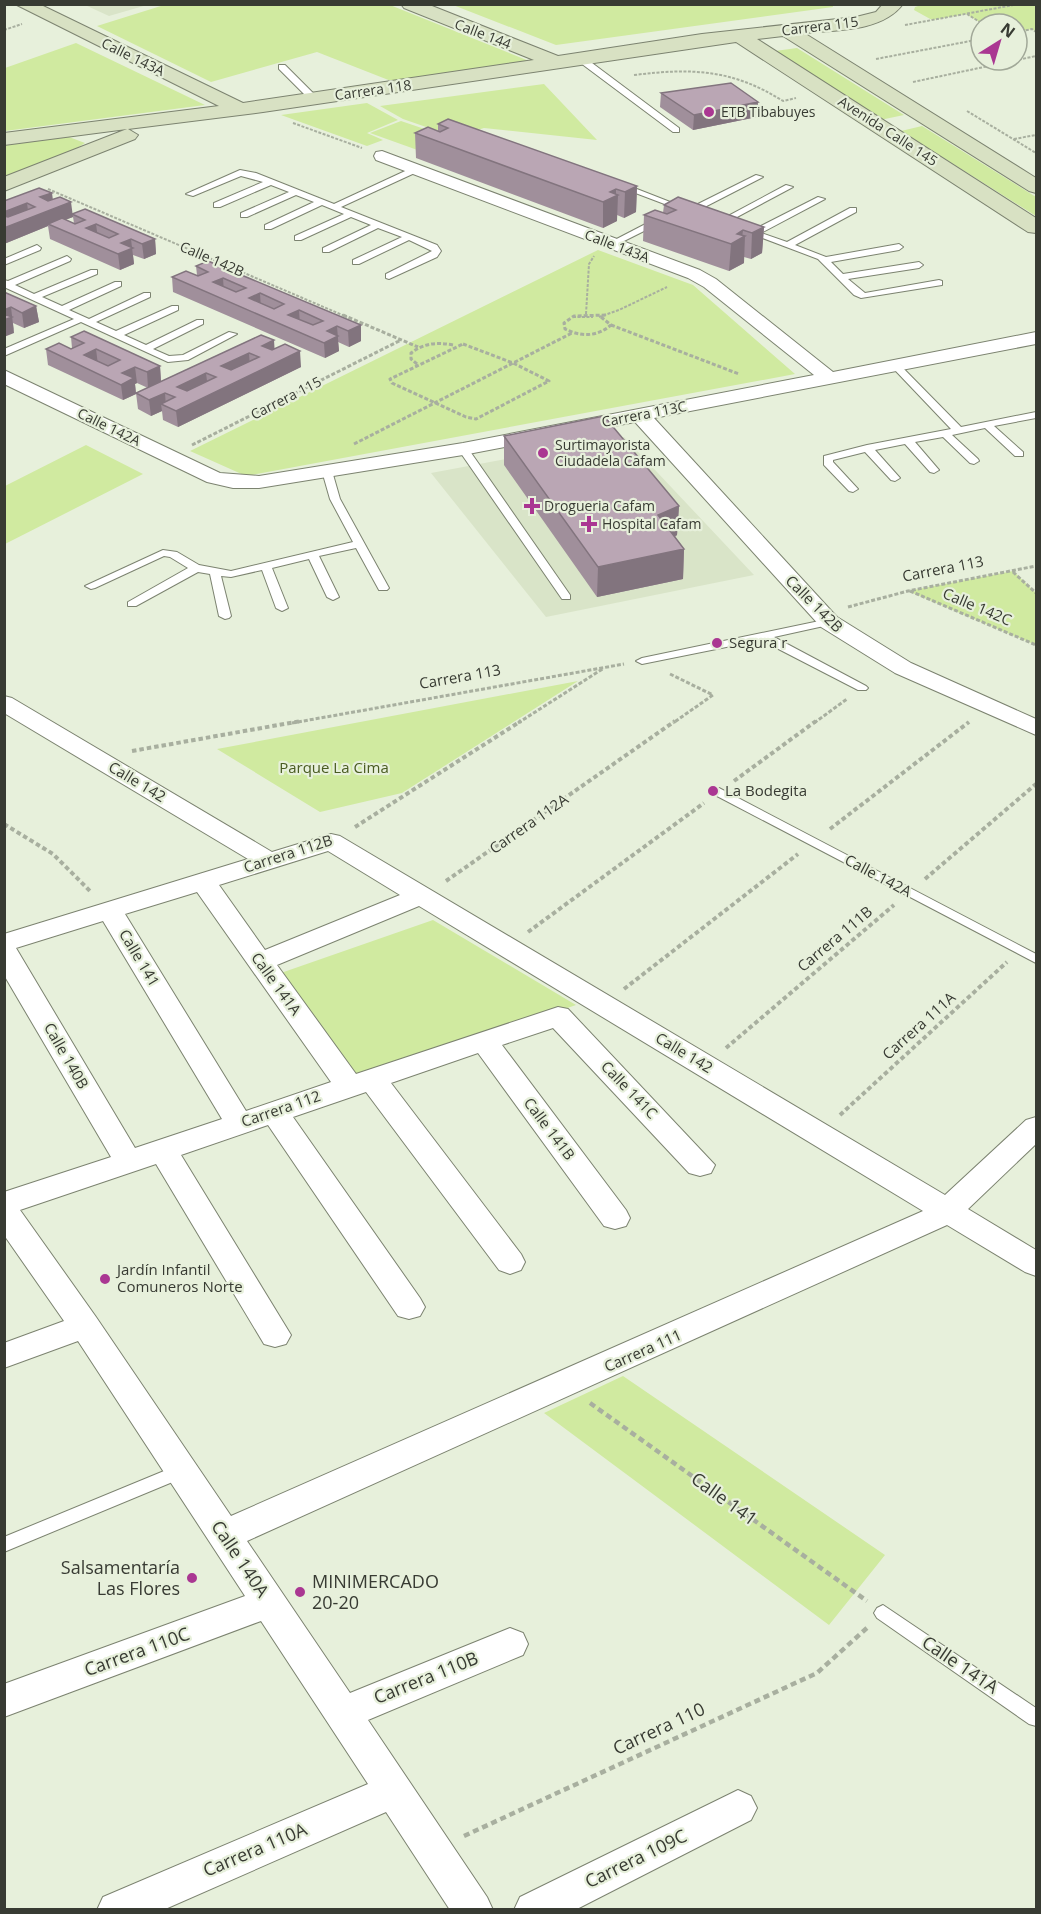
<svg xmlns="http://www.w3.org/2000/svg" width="1041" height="1914" viewBox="0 0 1041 1914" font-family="'Open Sans',sans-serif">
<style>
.built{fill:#d9e4c8}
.green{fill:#d0eaa0}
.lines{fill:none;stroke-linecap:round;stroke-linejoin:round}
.lane-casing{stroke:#7c8370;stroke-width:2}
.street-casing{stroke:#7c8370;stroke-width:2}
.secondary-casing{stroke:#7c8370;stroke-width:2}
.path-far3{stroke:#a8af9f;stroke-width:2;stroke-dasharray:3 1.5;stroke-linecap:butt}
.path-far2{stroke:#a8af9f;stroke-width:3;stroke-dasharray:4 2;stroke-linecap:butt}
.path-far1{stroke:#a8af9f;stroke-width:4;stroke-dasharray:4.5 3;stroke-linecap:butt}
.path{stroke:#a8af9f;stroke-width:4.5;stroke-dasharray:6 4;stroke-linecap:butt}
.lane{fill:#fff;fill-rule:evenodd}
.street{fill:#fff;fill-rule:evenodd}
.secondary{fill:#d8e1c3;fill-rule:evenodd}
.wall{fill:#a08f9b;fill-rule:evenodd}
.shaded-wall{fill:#82747e}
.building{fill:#baa6b4;stroke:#82747e;stroke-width:1.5;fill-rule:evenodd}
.poi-dot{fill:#aa3792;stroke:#e7f0db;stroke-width:2}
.labels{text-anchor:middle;stroke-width:4.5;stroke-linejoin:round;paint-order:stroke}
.far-street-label{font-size:14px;fill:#383b33;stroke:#e7f0db}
.far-poi-label{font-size:14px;fill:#383b33;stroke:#e7f0db;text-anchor:start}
.street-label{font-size:15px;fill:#383b33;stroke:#e7f0db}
.poi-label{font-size:15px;fill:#383b33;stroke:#e7f0db;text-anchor:start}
.park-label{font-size:15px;fill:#495b21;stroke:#e7f0db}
.near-street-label{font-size:18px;fill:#383b33;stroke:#e7f0db}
.near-poi-label{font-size:18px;fill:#383b33;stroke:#e7f0db;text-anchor:end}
</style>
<rect width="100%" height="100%" fill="#e7f0db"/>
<path class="built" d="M85,5h62l-38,11z
M624,437l130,138 -208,42 -115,-144z"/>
<path class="green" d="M832,4l1,3 -277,38 -103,-40z
M164,5h226l139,56 -138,20 -74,-29 -106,30 -114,-56z
M921,5h115v27l-4,-3 -15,3v-8h-34l-17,-10 -34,6 -18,-10 1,-3z
M76,43l129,62 -200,26v-63z
M797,48l107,67 -24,5 -105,-69z
M544,84l53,56 -113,-12 -29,9 -52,-18 -23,-13z
M367,103l31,17 -31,13 16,7 -16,6 -86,-31z
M401,121l53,18 -31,13 -53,-19z
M922,126l114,71v19l-135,-85z
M69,137l16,6 -8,5 -72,29 -1,-32z
M598,250l95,35 102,89 -549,102 -56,-25z
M86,445l57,29 -138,70v-58z
M1013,571l23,22v52l-128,-54z
M578,681l-176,112 -82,19 -103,-63z
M433,920l143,85 -215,75 -83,-106z
M623,1376l262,179 -56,70 -285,-212z"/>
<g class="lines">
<g class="lane-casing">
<path id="lane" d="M578,57h6l95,71v4h-6l-95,-71z
M279,65h6l32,32v4h-6l-32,-32z
M416,166l4,3 -1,2 -78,36 96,38 4,6 -4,6 -48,22 -3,-1v-4l46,-23 -23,-11 -50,24h-6v-4l49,-23 -24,-9 -49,24h-6v-4l48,-23 -20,-8 -50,23h-6v-4l49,-22 -22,-9 -51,24h-6v-4l49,-23 -18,-7 -49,22h-6v-4l48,-21 -18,-7 -51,22h-6v-4l49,-21 -22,-6 -48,20 -7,-2 54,-24 16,3 78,31z
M756,175l7,2 -72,37 -74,-28 7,-2 64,25z
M786,185l7,2 -69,37 -7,-2z
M818,197l7,2 -64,34 26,9 63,-34h6v4l-61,33 31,12 73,-13 4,3 -4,3 -68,12 12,12 76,-12 4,3 -4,3 -71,11 17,14 74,-13 3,1v4l-81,13 -7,-3 -36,-36 -74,-28 4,-3 5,2z
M659,217l4,3 -1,2 -48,24 -7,-2z
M37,245l4,3 -1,2 -36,15v-6z
M67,256l4,3 -1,2 -55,24 19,9 57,-24h6v4l-55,23 20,9 53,-24h6v4l-52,24 20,9 55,-26h6v4l-54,25 20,9 56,-25h6v4l-54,25 22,10 51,-25h6v4l-50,25 16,7 14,-1 46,-23 8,2 -49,26 -20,2 -87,-40 -77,34v-7l70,-30 -70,-32v-7l4,1z
M895,362l3,1 63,64 75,-15v6l-42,8 29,26v4h-8l-30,-28 -33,7 26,24 1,2 -5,3 -4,-1 -27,-26 -28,5 24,28 -5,3 -4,-1 -25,-28 -30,6 25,28 -5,3 -4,-1 -26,-28 -32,8v2l25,27 -5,3 -4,-1 -25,-26v-9l43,-11 84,-16 -59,-62v-4z
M463,446l4,1 103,148v4h-8l-104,-150z
M327,468l5,3 8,28 49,89 -2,2h-8l-23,-42 -37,8 20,41 -6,3 -6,-3 -18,-38 -37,9 16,40 -6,3 -6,-3 -14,-38 -31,7 -10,-1 10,40 -2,2 -4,1 -6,-3 -9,-42 -12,-2 -62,34h-8v-4l60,-34 -18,-11 -6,-1 -69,32 -4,1 -6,-3 78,-36 14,2 22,13 32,6 122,-29 -23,-43 -8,-28z
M829,619l6,3 -2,2 -59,13 92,49 2,2 -2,2h-8l-97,-50 -119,24 -6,-3 6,-3z
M719,788l317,166v9l-321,-168 -2,-3 2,-3z
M181,1464l6,2 2,5 -2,5 -183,76v-15z
M883,1605l153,103v18l-7,-2 -152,-106 -3,-5 3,-5z"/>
</g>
<g class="street-casing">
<path id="street" d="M382,151l318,119 16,9 117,93 203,-40v12l-382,74 183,199 74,46 125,56v16l-141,-62 -74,-46 -186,-205 -172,33 -204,33h-26l-26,-6 -203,-98v-14l216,103 39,3 204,-33 351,-68 -110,-88 -16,-9 -312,-118 -2,-4 2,-4z
M4,696l8,2 260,154 59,-18 9,2 605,359 81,-75 10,-3v27l-68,65 68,41v26l-11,-4 -78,-47 -700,316 103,152 160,-65 13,5 5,11 -5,11 -155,65 119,177 6,13h-43l-64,-98 -223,98h-66l6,-13 265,-113 -107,-163 -257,96v-33l241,-88 -167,-255 -74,27v-25l60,-22 -60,-86v-43l107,-35 -107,-182v-41l244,-75 -244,-146zM328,851l72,44 -135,55 -46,-65zM197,892l134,190 -85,29 -121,-197zM419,906l504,305 -692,305 -135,-199 -76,-107 136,-46 108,180 11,3 11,-3 5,-9 -110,-180 87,-30 130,191 11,3 11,-3 5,-9 -5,-9 -127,-181 73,-25 133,178 11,4 11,-4 4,-8 -4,-8 -130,-171 87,-30 126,173 11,3 11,-3 4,-8 -4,-8 -124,-165 51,-17 136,145 11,3 11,-3 4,-8 -147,-156 -10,-2 -202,67 -79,-109zM103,921l119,198 -87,29 -119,-200z
M738,1790l13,6 6,12 -6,12 -176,90h-61l6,-13z"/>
</g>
<g class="secondary-casing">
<path id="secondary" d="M15,4h24l204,99 291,-43 -130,-52 -3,-4h26l131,52 144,-22 154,-17 20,-5 7,-8h20c-21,28 -67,26 -99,29l232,145v15l-7,-2 -246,-155 -26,3 279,179v15l-8,-1 -292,-190 -473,70 -135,17 10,6 -3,4 -131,52v-14l123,-48 -123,16v-12l215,-27z"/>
</g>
<path class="path-far3" d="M967,14l16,10
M905,25l114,-21
M4,30l18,-6
M1017,32l15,-3 4,3
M876,59l105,-20
M634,75c58,-7 98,-6 149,26l13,-3
M913,82l123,-26
M967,111l69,42
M293,123l69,25
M1014,139l22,-4
M48,189l299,128
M586,314l3,-50 5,-8
M573,317h20
M599,317l20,-7 48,-23"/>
<path class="path-far2" d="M343,315l75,32
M601,317l10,8c-14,12 -30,12 -46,4l-1,-6 10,-7 32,-1
M611,325l128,49
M463,344l50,19 36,18 -73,38 -10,-2 -74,-34 -2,-4z
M417,364l-6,-5v-6c13,-10 26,-11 42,-8
M354,444l218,-111
M192,445l209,-105
M1013,572l23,21
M910,591l126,54
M848,607l60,-16 128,-25
M670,674l43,21 -40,28
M292,723l332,-59
M518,723l86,-55
M814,723l33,-24"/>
<path class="path-far1" d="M132,751l169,-30
M734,781l82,-60
M4,824l49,30 38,38
M355,827l166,-106
M830,829l139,-107
M925,879l111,-95
M446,881l229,-160
M528,932l176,-129
M624,989l174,-135
M726,1048l168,-143
M840,1115l167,-153"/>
<path class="path" d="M590,1403l277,198
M464,1836l353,-163 51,-46"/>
<use href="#lane" class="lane"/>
<use href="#street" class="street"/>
<use href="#secondary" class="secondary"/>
</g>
<path class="wall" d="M661,93l96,24 -64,13 -33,-23z
M438,124l199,62 -1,26 -12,6 -7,-3v6l-14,7 -187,-70 -1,-25 23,-2z
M52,193v7l21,14 82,25 1,15 -12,5 -11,-4 1,9 -14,6 -70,-31 -2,-13 -44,18v-43zM73,217l1,6 -9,-3z
M664,205l100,22 -2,26 -11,6 -7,-2v6l-15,8 -86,-30 1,-26 19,-2z
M196,266l165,59v16l-12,6 -11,-5 1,9 -14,7 -152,-66 -1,-15 25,-2z
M4,292l32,14 3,16 -15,6 -11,-5 1,10z
M261,335l14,14 26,18 -123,60 -15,-7 -1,-9 -11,5 -13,-7 -2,-16 12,-5 -11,-5 -2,1 1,10 -13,6 -75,-35 -2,-16 26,-1 -1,-11 89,29 1,16z
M504,436l175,70 -2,29 -2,2 9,12 -1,30 -86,18 -93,-132z"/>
<path class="shaded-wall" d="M758,102l-1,15 -64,13 1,-15z
M637,186l-1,26 -12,6 1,-26z
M616,189v7l2,-1 -1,26 -14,7v-26l7,-10z
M52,193l2,15 -14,-11z
M71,202l2,15 -22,8 -3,-1v2l-44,18v-16z
M27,203l2,15 -25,9v-15z
M96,224l2,15 -12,-11z
M764,227l-2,26 -11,6 1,-26z
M743,230l-1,8 3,-2 -1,27 -15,8 2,-27 6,-10z
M131,239l3,25 -14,6 -2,-16 3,-11z
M155,239l1,15 -12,5 -2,-15z
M223,278l1,15 -11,-11z
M260,293l1,16 -12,-11z
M36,306l3,16 -15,6 -2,-15z
M11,307l3,26 -10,4v-27z
M299,310l1,16 -12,-11z
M361,325v16l-12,6 -1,-16z
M337,326l2,25 -14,7 -1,-15 3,-12z
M274,340l1,16 -13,-10z
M96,349l2,16 -14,-10z
M300,351l1,16 -123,60 -2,-16z
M249,353l1,15 -28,14 -1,-16z
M160,366l1,16 -13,6 -1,-16z
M135,367l2,16 -2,1 1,10 -13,6 -2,-15 1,-12z
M206,373l2,16 -29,14 -2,-16z
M165,393l1,14 -5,-3 1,7 -11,5 -2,-16z
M679,506l-2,29 -20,10 1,-30z
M684,549l-1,30 -86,18 1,-30z"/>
<path class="building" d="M731,83l27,19 -64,13 -33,-22z
M448,119l189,67 -12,6 -9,-3 -6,3 8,3 -15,7 -188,-69 13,-6 12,5 8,-4 -10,-4z
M39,188l13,5 -12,4 8,4 12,-4 11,5 -67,26v-12l4,1 27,-10 -8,-4 -23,9v-11z
M678,197l86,30 -12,6 -9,-3 -6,4 8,2 -14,8 -87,-29 11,-5 12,4 9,-4 -12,-5z
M85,209l70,30 -13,5 -11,-5 -10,4 12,5 -15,6 -70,-30 14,-6 13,6 10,-4 -13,-6zM96,224l22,10 -9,4 -23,-10z
M208,261l153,64 -13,6 -11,-5 -10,5 11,5 -14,7 -152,-66 14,-6 12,5 10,-4 -12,-6zM223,278l23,10 -10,4 -23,-10zM260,293l24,11 -10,5 -25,-11zM299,310l24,11 -10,4 -25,-10z
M4,292l32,14 -14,7 -11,-6 -7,3z
M4,314l8,3 -8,3z
M84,331l76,35 -13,6 -12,-5 -13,6 12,5 -13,7 -75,-36 13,-6 12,6 13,-6 -13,-6zM96,349l24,11 -12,6 -24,-11z
M261,335l13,5 -12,6 10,4 13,-6 15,7 -124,60 -15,-7 14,-7 -10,-4 -16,7 -13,-7zM249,353l10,4 -28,13 -10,-4zM206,373l10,4 -29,14 -10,-4z
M604,416l75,90 -21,9 26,34 -86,18 -94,-131z"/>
<g class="poi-dot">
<circle cx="709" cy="112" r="6"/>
<circle cx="543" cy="453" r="6"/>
<path d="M529 497h6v6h6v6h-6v6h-6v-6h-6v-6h6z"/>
<path d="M586 515h6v6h6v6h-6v6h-6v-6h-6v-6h6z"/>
<circle cx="717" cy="643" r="6"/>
<circle cx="713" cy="791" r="6"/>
<circle cx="105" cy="1279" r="6"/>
<circle cx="192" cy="1578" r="6"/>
<circle cx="300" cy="1592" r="6"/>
</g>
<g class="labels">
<g class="far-street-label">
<text transform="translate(820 26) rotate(-7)" y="5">Carrera 115</text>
<text transform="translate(483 34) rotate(21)" y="5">Calle 144</text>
<text transform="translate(133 57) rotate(26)" y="5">Calle 143A</text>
<text transform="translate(373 90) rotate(-8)" y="5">Carrera 118</text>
<text transform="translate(888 131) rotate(33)" y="5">Avenida Calle 145</text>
<text transform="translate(617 246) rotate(21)" y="5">Calle 143A</text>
<text transform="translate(212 259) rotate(23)" y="5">Calle 142B</text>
<text transform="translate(286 398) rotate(-27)" y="5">Carrera 115</text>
<text transform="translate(644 414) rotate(-11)" y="5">Carrera 113C</text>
<text transform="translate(109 427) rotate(26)" y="5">Calle 142A</text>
</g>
<g class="far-poi-label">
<text x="721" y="117">ETB Tibabuyes</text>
<text x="555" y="450">Surtimayorista<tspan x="555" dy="16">Ciudadela Cafam</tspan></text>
<text x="544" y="511">Drogueria Cafam</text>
<text x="602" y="529">Hospital Cafam</text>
</g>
<g class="street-label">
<text transform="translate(943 569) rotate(-11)" y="5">Carrera 113</text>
<text transform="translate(814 604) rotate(45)" y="5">Calle 142B</text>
<text transform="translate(977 607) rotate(23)" y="5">Calle 142C</text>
<text transform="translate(460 677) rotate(-10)" y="5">Carrera 113</text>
<text transform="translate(137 782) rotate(31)" y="5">Calle 142</text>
<text transform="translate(529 824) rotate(-35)" y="5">Carrera 112A</text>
<text transform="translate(288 854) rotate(-18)" y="5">Carrera 112B</text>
<text transform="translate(878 876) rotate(28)" y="5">Calle 142A</text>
<text transform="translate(835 939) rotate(-40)" y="5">Carrera 111B</text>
<text transform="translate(139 958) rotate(59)" y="5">Calle 141</text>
<text transform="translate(276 984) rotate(54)" y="5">Calle 141A</text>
<text transform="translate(919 1026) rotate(-42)" y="5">Carrera 111A</text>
<text transform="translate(684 1053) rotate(31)" y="5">Calle 142</text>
<text transform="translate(66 1056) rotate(60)" y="5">Calle 140B</text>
<text transform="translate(629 1090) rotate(46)" y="5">Calle 141C</text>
<text transform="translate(281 1109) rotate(-19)" y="5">Carrera 112</text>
<text transform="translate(549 1129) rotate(53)" y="5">Calle 141B</text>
<text transform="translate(643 1351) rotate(-24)" y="5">Carrera 111</text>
</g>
<g class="poi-label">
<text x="729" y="648">Segura r</text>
<text x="725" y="796">La Bodegita</text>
<text x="117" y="1275">Jardín Infantil<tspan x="117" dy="17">Comuneros Norte</tspan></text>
</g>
<g class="park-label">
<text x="334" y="773">Parque La Cima</text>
</g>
<g class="near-street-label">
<text transform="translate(724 1499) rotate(36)" y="6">Calle 141</text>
<text transform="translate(240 1559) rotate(56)" y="6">Calle 140A</text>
<text transform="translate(137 1652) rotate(-20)" y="6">Carrera 110C</text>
<text transform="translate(960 1665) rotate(34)" y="6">Calle 141A</text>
<text transform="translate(426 1678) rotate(-22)" y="6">Carrera 110B</text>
<text transform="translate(659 1729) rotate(-25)" y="6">Carrera 110</text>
<text transform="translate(255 1850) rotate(-23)" y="6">Carrera 110A</text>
<text transform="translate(636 1859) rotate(-26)" y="6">Carrera 109C</text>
</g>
<g class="near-poi-label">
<text x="180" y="1574">Salsamentaría<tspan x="180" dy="21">Las Flores</tspan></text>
<text x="312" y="1588" text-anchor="start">MINIMERCADO<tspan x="312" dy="21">20-20</tspan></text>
</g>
</g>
<rect width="1041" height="1914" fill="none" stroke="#383b33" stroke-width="12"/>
<g transform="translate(999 42) rotate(37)"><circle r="28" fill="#e7f0db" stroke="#a1a898" stroke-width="1.5"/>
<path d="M0-4.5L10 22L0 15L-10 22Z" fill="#aa3792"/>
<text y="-9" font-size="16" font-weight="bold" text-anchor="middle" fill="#383b33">N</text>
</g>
</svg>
